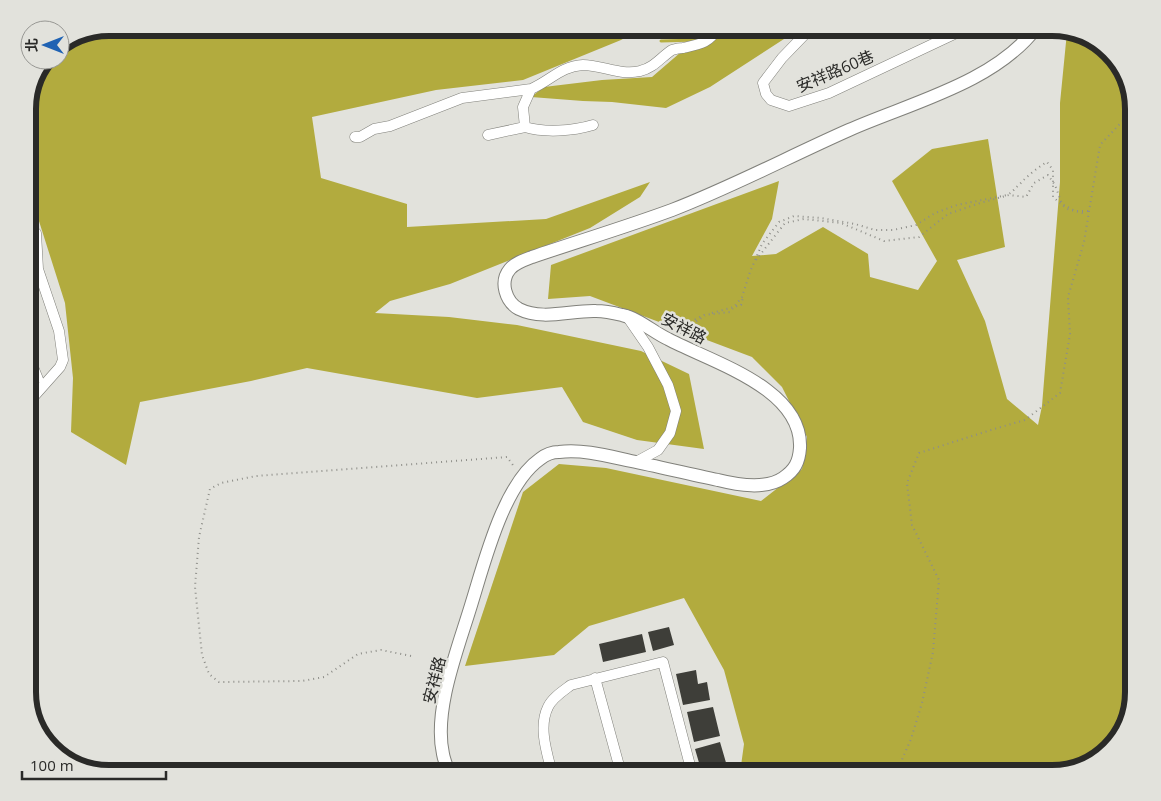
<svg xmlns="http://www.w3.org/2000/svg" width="1161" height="801" viewBox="0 0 1161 801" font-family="'Open Sans','Noto Sans TC',sans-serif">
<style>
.forest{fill:#b2ab3e}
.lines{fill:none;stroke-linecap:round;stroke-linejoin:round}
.stream{stroke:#b6af42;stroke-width:3}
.building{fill:#3e3e39}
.service-casing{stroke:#81817b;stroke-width:6}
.minor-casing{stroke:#81817b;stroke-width:11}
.tertiary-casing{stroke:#81817b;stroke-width:14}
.path{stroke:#8e8e89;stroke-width:2;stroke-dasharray:1 4;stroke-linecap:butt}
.service{stroke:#fff;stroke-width:5}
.minor{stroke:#fff;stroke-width:10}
.tertiary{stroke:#fff;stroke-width:12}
.labels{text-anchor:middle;stroke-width:5;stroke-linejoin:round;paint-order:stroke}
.street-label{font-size:16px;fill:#2a2a28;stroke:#e2e2dc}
.rim{fill:none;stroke:#2a2a28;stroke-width:6}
</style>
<rect width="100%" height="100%" fill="#e2e2dc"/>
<path class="forest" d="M109,28h533l-21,12 -98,40 -87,10 -124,27 9,61 86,26v23l139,-8 104,-37 -10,15 -50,31 -140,56 -60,17 -15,12 74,4 68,8 124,26 48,23 15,75 -67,-9 -54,-18 -21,-35 -85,11 -170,-30 -56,13 -111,21 -14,63 -55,-33 2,-54 -8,-75 -27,-85h-10v-114l20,-44h12v-12z
M731,28h70l-91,59 -44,21 -54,-6 -29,-1 -52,-4 13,-10 58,-7 50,-3 36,-31z
M1067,32l30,9 26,28 10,40v583l-13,45 -28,26 -40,10h-312l4,-29 -20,-74 -40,-72 -95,28 -35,29 -89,11 58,-174 36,-28 47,4 155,33 41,-32 5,-32 -25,-50 -30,-30 -162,-61 -42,3 3,-34 228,-84 -7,38 -20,37 24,-2 47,-27 45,27 2,23 48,13 19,-29 -45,-80 40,-32 56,-10 17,108 -48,13 28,61 22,78 31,26 4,-19 18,-224v-79z"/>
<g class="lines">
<path class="stream" d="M661,41l36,-1 12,-12"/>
</g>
<path class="building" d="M669,627l5,18 -21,6 -5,-19z
M642,634l4,18 -43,10 -4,-18z
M696,670l2,14 9,-2 3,18 -27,5 -7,-31z
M713,707l7,29 -26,6 -7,-30z
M720,742l7,24 -3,7h-22l-7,-24z"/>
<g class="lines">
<g class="service-casing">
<path id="service" d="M28,348l15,37"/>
</g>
<g class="minor-casing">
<path id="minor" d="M811,28l-29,30 -19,25 3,11 5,6 18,6 40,-13 138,-65
M593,125c-20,6 -48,8 -68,2l-2,-20 8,-18c19,-8 30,-23 52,-24 19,0 38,11 57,6 14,-3 21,-14 32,-21 3,-1 8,-2 11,-2 18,-4 26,-5 35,-20
M488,135l37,-8
M355,137h5l14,-8 16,-3 72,-28 69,-9
M626,315l22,32 20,38 8,26 -6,22 -12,17 -22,12
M28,403l32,-36 3,-7 -4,-29 -21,-62 -2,-36
M595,678l26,95
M552,773c-5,-20 -14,-46 -4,-66 4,-9 15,-16 23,-22l92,-23 29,111"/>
</g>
<g class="tertiary-casing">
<path id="tertiary" d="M449,773c-2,-6 -5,-13 -6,-19 -10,-45 16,-108 29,-152 13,-42 32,-118 68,-143 5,-4 13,-7 19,-7 24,-3 49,4 72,9 29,6 58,13 87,19 20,5 47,10 65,-2 12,-8 16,-16 17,-30 3,-60 -89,-86 -132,-109 -15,-7 -30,-21 -46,-24 -8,-2 -17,-4 -26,-4 -25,-1 -53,10 -77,-2 -13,-7 -20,-27 -9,-40 5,-6 14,-9 22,-12 47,-16 94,-30 140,-47 60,-23 118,-54 177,-80 61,-27 145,-47 187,-102"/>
</g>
<path class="path" d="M756,260l29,-37 19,-4 37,4 43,18 35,-4 29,-23 32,-11 29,-8 17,2 8,-14 14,-8 7,10 7,19 13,7h14
M712,313l29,-8 2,-8
M692,324l13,-8
M680,333l14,-13 10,-5 26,-3 12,-15 8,-25 12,-28 17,-22 15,-6 27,2 34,6 20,6h18l23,-5 19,-12 22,-8 50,-10c6,-3 7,-6 12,-10 8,-9 18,-17 28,-23l6,8v27l14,12 19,5
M411,656l-30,-6 -23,4 -34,23 -22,4 -83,1 -10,-8 -7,-19 -7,-68 4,-50 11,-48 11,-6 35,-7 251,-19 8,11
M896,773l15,-34 11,-36 11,-51 6,-72 -27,-55 -5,-42 12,-30 75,-24 31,-9 35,-27 10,-59 -2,-37 16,-55 16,-97 33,-35"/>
<use href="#service" class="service"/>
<use href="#minor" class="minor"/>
<use href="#tertiary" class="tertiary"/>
</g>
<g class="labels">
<g class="street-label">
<text transform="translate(835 71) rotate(-23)" y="6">安祥路60巷</text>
<text transform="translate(684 328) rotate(27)" y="6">安祥路</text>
<text transform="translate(434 680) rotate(-76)" y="6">安祥路</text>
</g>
</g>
<path d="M0 0H1161V801H0ZM109 36H1052A73 73 0 0 1 1125 109V692A73 73 0 0 1 1052 765H109A73 73 0 0 1 36 692V109A73 73 0 0 1 109 36Z" fill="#e2e2dc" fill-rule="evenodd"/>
<path class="rim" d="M109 36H1052A73 73 0 0 1 1125 109V692A73 73 0 0 1 1052 765H109A73 73 0 0 1 36 692V109A73 73 0 0 1 109 36Z"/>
<g transform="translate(45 45) rotate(270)"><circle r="24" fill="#e2e2dc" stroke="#989894"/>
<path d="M0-4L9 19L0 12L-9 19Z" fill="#1f62b3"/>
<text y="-8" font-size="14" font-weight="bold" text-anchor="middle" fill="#2a2a28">北</text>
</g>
<path d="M22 771v8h144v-8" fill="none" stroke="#2a2a28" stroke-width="2.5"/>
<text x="30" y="771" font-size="15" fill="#2a2a28" stroke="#e2e2dc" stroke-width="4" paint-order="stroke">100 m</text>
</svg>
